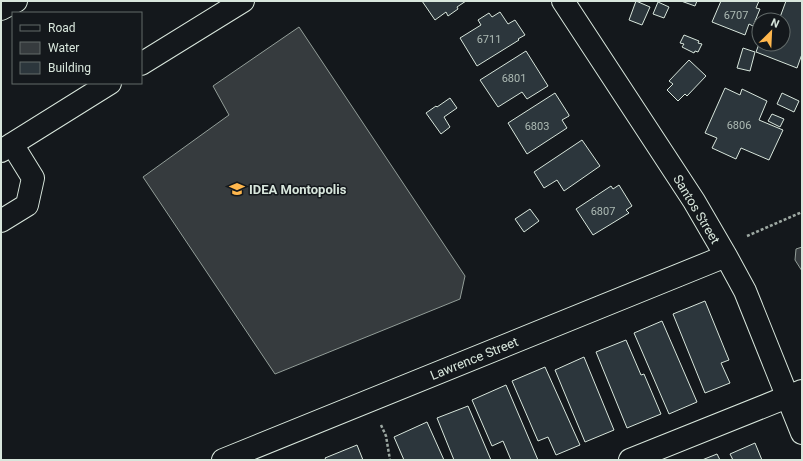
<svg xmlns="http://www.w3.org/2000/svg" width="803" height="461" viewBox="0 0 803 461" font-family="Roboto,sans-serif">
<style>
.water{fill:#363b3e;stroke:#939e99}
.building{fill:#2c363c;stroke:#d8e6dc}
.lines{fill:none;stroke-linecap:round;stroke-linejoin:round}
.minor-casing{stroke:#d8e6dc;stroke-width:24}
.path{stroke:#9da8a2;stroke-width:2.5;stroke-dasharray:3 2;stroke-linecap:butt}
.minor{stroke:#14181c;stroke-width:22}
.labels{text-anchor:middle;stroke-width:3;stroke-linejoin:round;paint-order:stroke}
.number-label{font-size:11px;fill:#adbab4}
.poi-label{font-size:13px;font-weight:bold;fill:#d8e6dc;stroke:#14181c;text-anchor:start}
.street-label{font-size:13px;fill:#d8e6dc;stroke:#14181c}
</style>
<rect width="100%" height="100%" fill="#14181c"/>
<path class="water" d="M299,27l166,249 -5,23 -185,75 -132,-197 86,-62 -16,-29z
M802,247v24l-7,-11 1,-11z"/>
<path class="building" d="M422,1h44l-9,6 1,2 -10,7 -2,-4 -11,8z
M636,1l14,6 -8,18 -13,-5z
M681,1h16l-2,5z
M721,1h38l-3,7 4,1 -7,17 -4,-2 -4,11 -33,-13z
M786,1h16v53l-5,14 -41,-16 3,-8h24v-24h-4z
M658,2l11,5 -5,11 -11,-4z
M500,12l8,12 7,-4 10,15 -7,4 1,1 -42,26 -17,-28 21,-13 -3,-5 11,-7 3,4z
M684,35l15,6 -1,2 4,1 -4,8 -3,-1 -1,2 -12,-6 2,-3 -4,-1z
M743,48l12,4 -5,19 -13,-3z
M526,51l22,35 -21,13 -5,-7 -24,15 -18,-27z
M689,60l17,16 -19,20 -2,-2 -7,7 -11,-11 6,-6 -4,-3z
M725,88l15,7 2,-6 25,12 -8,19 24,10 -14,30 -28,-12 -5,11 -24,-11 5,-10 -12,-5z
M555,93l14,22v1l-7,4 5,8 -40,26 -19,-31z
M782,93l17,8 -5,11 -17,-8z
M450,98l7,10 -13,9 6,10 -9,7 -15,-21 10,-7 1,1z
M772,114l12,5 -4,8 -12,-6z
M582,140l18,26 -36,25 -7,-11 -13,8 -10,-16z
M619,185l13,21 -6,4 3,3 -36,22 -17,-26 35,-23 2,3z
M530,209l9,12 -15,11 -9,-13z
M705,301l24,59 -8,3 9,20 -25,10 -32,-79z
M662,321l35,81 -28,12 -35,-81z
M626,340l15,35 3,-1 17,40 -34,14 -31,-76z
M584,357l30,73 -29,12 -30,-72z
M545,367l35,78 -24,10 -8,-18 -10,4 -26,-60z
M506,385l32,75h-27l-8,-19 -11,5 -20,-46z
M468,406l23,54h-37l-17,-42z
M427,422l17,38h-40l-10,-23z
M755,443l7,17h-29l-3,-6z
M357,445l6,15h-37l-1,-2z
M717,454l3,6h-18z"/>
<g class="lines">
<g class="minor-casing">
<path id="minor" d="M563,1l131,200 32,55 19,35 57,142
M1,9l15,-8
M141,64l102,-63
M1,151l109,-68
M1,221l26,-16 6,-27 -21,-34
M223,460l503,-204
M630,460l172,-69"/>
</g>
<path class="path" d="M747,236l55,-24
M381,425l5,11 4,24"/>
<use href="#minor" class="minor"/>
</g>
<defs>
<g id="school-bare" transform="scale(1.2)"><path d="M0-5L7-2L0 1L-7-2ZM-4 1L0 2.5L4 1V4Q0 6-4 4Z" fill="#ffb74d" stroke="#14181c" stroke-width="2.5" paint-order="stroke"/></g>
</defs>
<g fill-rule="evenodd">
<use href="#school-bare" x="237" y="189"/>
</g>
<g class="labels">
<g class="number-label">
<text x="736" y="19">6707</text>
<text x="489" y="43">6711</text>
<text x="514" y="82">6801</text>
<text x="739" y="129">6806</text>
<text x="537" y="130">6803</text>
<text x="603" y="215">6807</text>
</g>
<g class="poi-label">
<text x="249" y="194">IDEA Montopolis</text>
</g>
<g class="street-label">
<text transform="translate(697 209) rotate(59)" y="5">Santos Street</text>
<text transform="translate(474 358) rotate(-22)" y="5">Lawrence Street</text>
</g>
</g>
<rect width="803" height="461" fill="none" stroke="#d8e6dc" stroke-width="4"/>
<rect x="12" y="12" width="130" height="72" fill="#14181c" stroke="#626a69"/>
<rect x="20" y="25" width="20" height="6" fill="#14181c" stroke="#626a69"/>
<text x="48" y="32" font-size="12" fill="#d8e6dc">Road</text>
<rect x="20" y="42" width="20" height="12" fill="#363b3e" stroke="#626a69"/>
<text x="48" y="52" font-size="12" fill="#d8e6dc">Water</text>
<rect x="20" y="62" width="20" height="12" fill="#2c363c" stroke="#626a69"/>
<text x="48" y="72" font-size="12" fill="#d8e6dc">Building</text>
<g transform="translate(771 32) rotate(24)"><circle r="19" fill="#14181c" stroke="#626a69"/>
<path d="M0-3L7 15L0 10L-7 15Z" fill="#ffb74d"/>
<text y="-6" font-size="11" font-weight="bold" text-anchor="middle" fill="#d8e6dc">N</text>
</g>
</svg>
